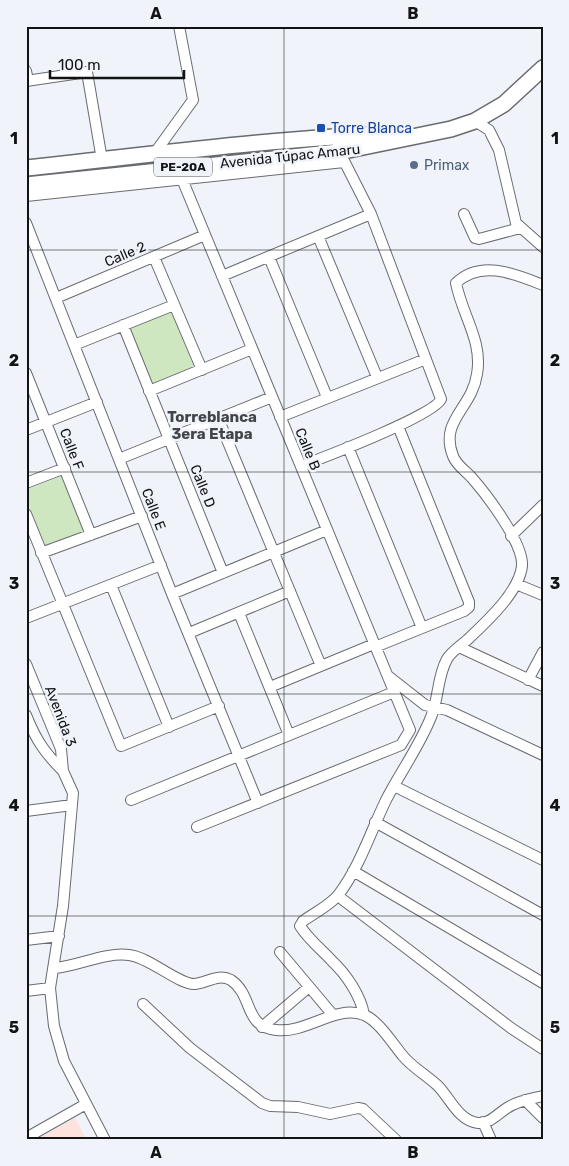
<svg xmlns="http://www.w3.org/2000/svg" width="569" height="1166" viewBox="0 0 569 1166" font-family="Rubik,sans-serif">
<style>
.industrial{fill:#fde3db}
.green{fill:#cfe7c1}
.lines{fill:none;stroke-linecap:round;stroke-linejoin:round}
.minor-casing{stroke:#686b70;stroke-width:12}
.highway-casing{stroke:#686b70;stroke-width:18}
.minor{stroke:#fff;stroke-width:10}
.highway{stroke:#fff;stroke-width:15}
.grid{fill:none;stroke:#121315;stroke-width:1;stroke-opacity:0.55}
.transit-dot{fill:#1a4fb4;stroke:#f0f4fa;stroke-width:2}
.service-dot{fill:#5c6f8a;stroke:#f0f4fa;stroke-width:2}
.labels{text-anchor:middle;stroke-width:5;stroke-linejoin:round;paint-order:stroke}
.shield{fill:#f0f4fa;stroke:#55565a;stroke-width:1}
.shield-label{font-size:12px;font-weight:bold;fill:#121315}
.transit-label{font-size:14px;fill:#164399;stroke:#f0f4fa;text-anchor:start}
.street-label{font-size:14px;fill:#121315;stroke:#f0f4fa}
.service-label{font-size:14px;fill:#4e5e75;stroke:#f0f4fa;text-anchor:start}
.neighbourhood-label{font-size:15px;font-weight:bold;fill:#42454a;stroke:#f0f4fa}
.neatline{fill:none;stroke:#121315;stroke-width:2}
.grid-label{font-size:16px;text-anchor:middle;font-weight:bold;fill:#121315}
</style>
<rect width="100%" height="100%" fill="#f0f4fa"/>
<path class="industrial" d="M75,1118l12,22h-51z"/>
<path class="green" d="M171,311l23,56 -42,17 -23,-56z
M61,476l23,55 -38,16 -20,-48v-9z"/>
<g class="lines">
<g class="minor-casing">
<path id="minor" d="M26,71l2,10
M26,81l61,-9 15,88
M475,121l14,9 10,20 17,73 27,24
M154,154l39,-54 -14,-74
M182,179l228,551 -9,15 -204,82
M26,196l318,-34
M464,214l11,24 4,1 41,-11
M26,223l146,371 86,209
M318,236l59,141
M154,257l48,113
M269,257l58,140
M222,276l149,-62
M56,298l149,-63
M123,325l100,248
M74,345l100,-40
M26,373l65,162
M149,391l103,-42
M280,417l146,-58
M218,418l103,248
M26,430l71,-28
M348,447l74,181
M119,459l153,-62
M301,466c21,-8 135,-51 140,-67l-70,-185 -34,-67
M26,483l39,-15
M26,514l95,232 98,-40
M511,536l32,-31
M41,553l101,-37
M516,584l27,11
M111,585l58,142
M172,594l155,-64
M239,613l50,122
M26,618l135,-53
M189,633l101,-42
M375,647l89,-36 5,-4v-5l-71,-176
M459,647l84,39
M26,664l35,85 2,22 10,22 -10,113 -13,82 4,38 10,35 41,79
M388,676l37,29 22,5 96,45
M528,680l15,-28
M270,687l104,-43
M26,715c10,25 18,37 37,56
M394,786l149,74
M131,800l263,-108
M26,811l46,-6
M375,822l168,93
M353,871l190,112
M338,896l173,132 32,21
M26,940l33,-4
M280,952l53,63
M55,968c24,-2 49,-16 74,-13 20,2 49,29 65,29 13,-1 24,-11 37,-4 23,16 12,46 45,50 30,4 60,-26 88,-15 14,5 29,29 39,41 9,11 23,19 34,29 12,11 21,36 41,38 12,1 19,-9 29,-15 10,-7 24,-9 36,-12
M26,991l24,-3
M143,1004l47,44 72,55 8,3 28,1 32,7 28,-6 5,1 33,31
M364,1015c-3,-19 -18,-41 -32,-54 -11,-12 -23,-21 -32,-35l3,-5c11,-8 28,-16 36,-27 21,-28 32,-63 47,-94 15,-29 33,-53 45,-83 8,-19 6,-40 16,-58 4,-7 13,-13 19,-18 18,-17 53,-48 56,-75 2,-22 -35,-71 -50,-88 -6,-7 -16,-13 -19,-22 -14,-36 19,-47 24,-82 6,-33 -15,-59 -21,-91 25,-24 59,-9 87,2
M262,1027l47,-40
M525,1100l18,18
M483,1122l8,18
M26,1138l60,-34"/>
</g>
<g class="highway-casing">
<path id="highway" d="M26,168c124,-13 247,-30 371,-34
M26,185l313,-33 112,-23 24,-8 29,-17 39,-36"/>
</g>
<use href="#minor" class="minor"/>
<use href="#highway" class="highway"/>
</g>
<path class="grid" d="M284,26v1114M26,250h517M26,472h517M26,694h517M26,916h517"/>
<rect class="transit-dot" x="316" y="123" width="10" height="10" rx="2.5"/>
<circle class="service-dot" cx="414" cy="165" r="5"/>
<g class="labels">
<rect class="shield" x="154" y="157.5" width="58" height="19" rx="4"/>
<g class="shield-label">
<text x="183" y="171">PE-20A</text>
</g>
<g class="transit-label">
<text x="331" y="133">Torre Blanca</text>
</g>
<g class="street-label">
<text transform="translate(290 156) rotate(-6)" y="5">Avenida Túpac Amaru</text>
<text transform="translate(125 254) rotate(-23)" y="5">Calle 2</text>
<text transform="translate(72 449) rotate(69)" y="5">Calle F</text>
<text transform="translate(308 449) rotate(68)" y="5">Calle B</text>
<text transform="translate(203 486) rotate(68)" y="5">Calle D</text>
<text transform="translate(154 509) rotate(69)" y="5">Calle E</text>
<text transform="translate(61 716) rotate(69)" y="5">Avenida 3</text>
</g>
<g class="service-label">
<text x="424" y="170">Primax</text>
</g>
<g class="neighbourhood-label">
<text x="212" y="422">Torreblanca<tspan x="212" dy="17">3era Etapa</tspan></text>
</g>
</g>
<rect width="569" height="1166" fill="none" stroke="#f0f4fa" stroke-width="55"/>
<path d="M50 70v8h134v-8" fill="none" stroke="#121315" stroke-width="2.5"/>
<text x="58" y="70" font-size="15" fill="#121315" stroke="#f0f4fa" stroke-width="4" paint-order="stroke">100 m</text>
<rect x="28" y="28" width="514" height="1110" class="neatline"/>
<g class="grid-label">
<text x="156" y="19">A</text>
<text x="413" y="19">B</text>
<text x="14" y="144">1</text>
<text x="555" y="144">1</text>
<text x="14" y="366">2</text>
<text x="555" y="366">2</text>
<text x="14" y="589">3</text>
<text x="555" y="589">3</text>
<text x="14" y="811">4</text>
<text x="555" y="811">4</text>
<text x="14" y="1033">5</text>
<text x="555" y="1033">5</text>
<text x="156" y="1158">A</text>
<text x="413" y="1158">B</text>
</g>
</svg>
